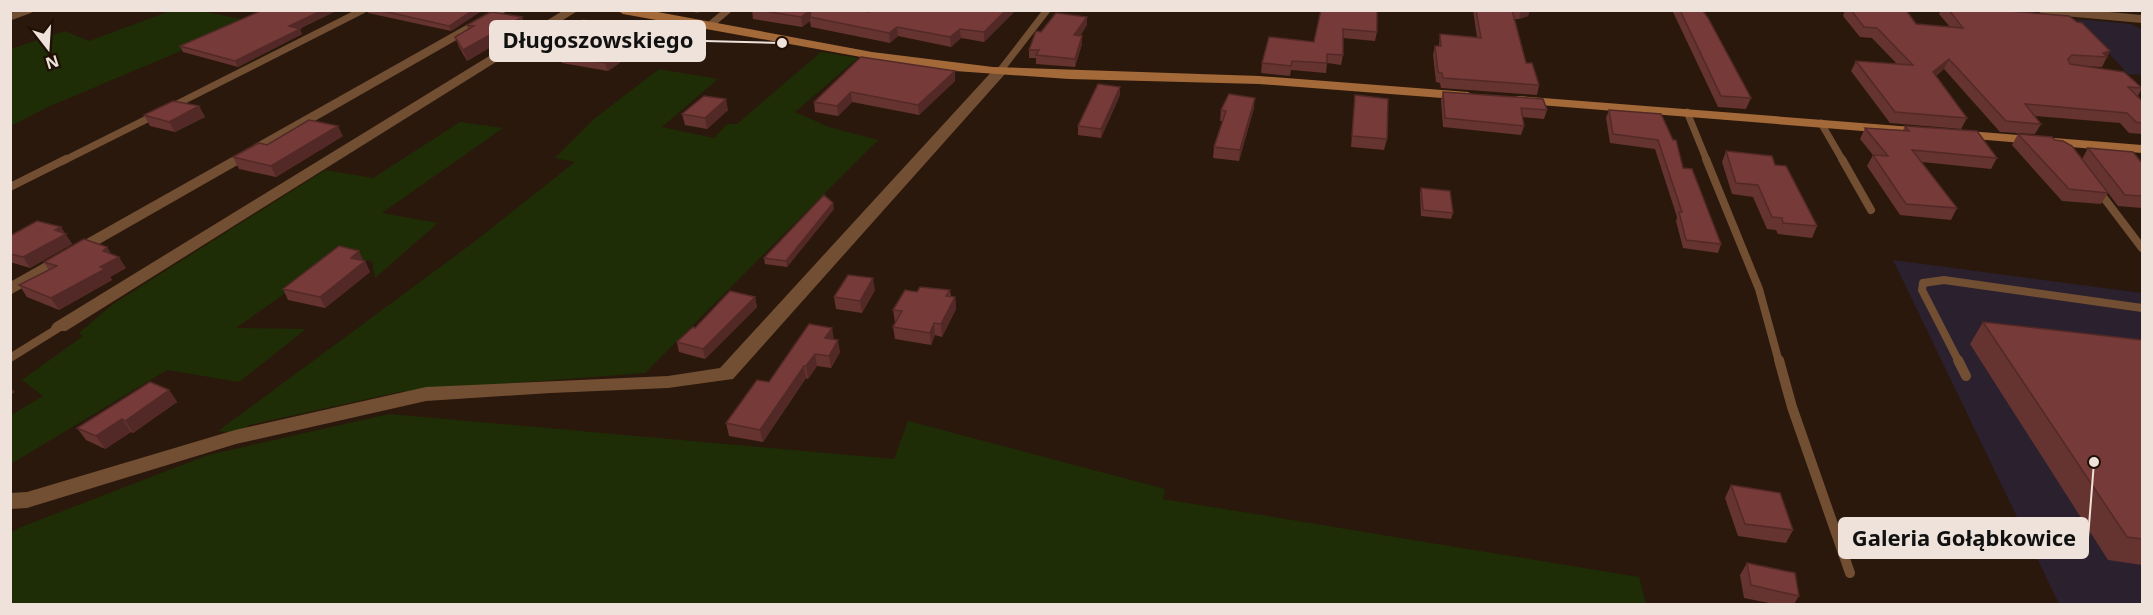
<svg xmlns="http://www.w3.org/2000/svg" width="2153" height="615" viewBox="0 0 2153 615" font-family="'Noto Sans',sans-serif">
<style>
.commercial{fill:#2a202e}
.green{fill:#1e2d05}
.lines{fill:none;stroke-linecap:round;stroke-linejoin:round}
.lane-far2{stroke:#724e32;stroke-width:7}
.lane-far1{stroke:#724e32;stroke-width:8}
.lane{stroke:#724e32;stroke-width:10}
.street{fill:#724e32;fill-rule:evenodd}
.secondary{fill:#a36939;fill-rule:evenodd}
.wall{fill:#653330}
.shaded-wall{fill:#532927}
.building{fill:#763b38;stroke:#532927;stroke-width:1.5}
.leader{fill:none;stroke:#efe2da;stroke-width:2}
.callout-dot{fill:#efe2da;stroke:#200f04;stroke-width:2}
.callout{fill:#efe2da;stroke:#efe2da;stroke-width:2}
.callout-label{font-size:22px;text-anchor:middle;font-weight:bold;fill:#111}
</style>
<rect width="100%" height="100%" fill="#2a180c"/>
<path class="commercial" d="M2077,19l53,5 12,5v46l-14,-1z
M1893,260l249,33v311h-83z"/>
<path class="green" d="M170,11h30l52,10 -204,86 -37,19v-77l54,-18 24,10z
M821,52l37,6 -63,54 34,15 49,13 -233,233 -246,19 -150,33 -11,8 -20,-2 252,-186 105,-83 -20,-4 39,-39 65,-50 59,10 -56,48 52,11 13,-14h10z
M460,122l43,6 -121,85 56,10 -63,55 -3,-17 -34,-5 -102,72 70,1 -67,53 -72,-12 -156,94v-49l32,-19 -21,-16 61,-44 -4,-3 34,-29 212,-134 48,8z
M389,414l505,45 14,-38 257,68 -2,10 476,78 7,27h-1635v-71l10,-6 187,-72z"/>
<g class="lines">
<path class="lane-far2" d="M10,17l19,-7
M710,25l18,-15
M1000,71l47,-61
M169,108l194,-98
M1687,112l20,49
M1821,123l22,38
M63,161l94,-47"/>
<path class="lane-far1" d="M1706,159l53,130 20,73
M1842,159l29,51
M10,187l56,-28
M2098,190l44,58
M10,358l50,-31
M1959,362l-37,-72 1,-7 21,-3 198,28"/>
<path class="lane" d="M1779,360l13,47 58,166
M1958,360l8,16"/>
<path class="street" d="M493,10h16l-499,285v-13z
M564,10h15l-513,321h-12l-3,-4 3,-4z
M2036,10h52l54,5v8l-100,-9z
M1000,67l5,1 2,3 -2,3 -272,305 -65,9 -117,5 -125,8 -190,43 -209,64 -17,1v-16l17,-1 208,-62 191,-43 242,-11 52,-8 275,-300z"/>
<path class="secondary" d="M617,10h30l225,42 121,15 266,9 209,16 7,4 -7,4 -209,-16 -190,-5 -114,-8 -83,-12 -249,-45z
M1519,96l406,32 7,4 -7,4 -411,-33 -2,-3 2,-3z
M1956,130l186,15v8l-191,-16 -2,-3 2,-3z"/>
</g>
<path class="wall" d="M263,10h75l-39,19 3,5 -64,33 -55,-15 -3,-6z
M367,10h116l-32,21 -83,-18z
M684,10h18l-4,3z
M752,10h108l9,2 2,-2h145l-32,32 -23,-4 -10,9 -53,-11 -8,7 -79,-16 -1,-6 -8,6 -49,-8z
M1321,10l56,22 -2,9 -32,-3v17l-2,10 -14,-2 -1,10 -35,-3 -1,6 -29,-3 1,-10 52,-21z
M1473,10h57l-2,6 -9,3h-6l13,44 13,22 -2,10 -96,-7 -1,-5 -4,-1 -3,-27 2,-9h4l1,-12 37,3z
M1672,10h30l49,88 -5,11 -28,-2z
M1845,10h61l10,14 34,3 -11,-13 2,-4h56l113,41 -8,16 -18,-1 58,22 -4,8 4,5v33l-13,-1 -9,-10 -85,-7 6,8 -6,10 -35,-2 -56,-63 -8,7 31,42 -6,11 -71,-6 -39,-52 5,-10 41,3 -25,-26 -12,-1 -17,-21z
M522,17l3,10 -58,34 -8,-14 -4,-10 13,-7 -1,-5z
M1087,25l-7,11h2v8l-7,23 -39,-3v-6h-7v-8l12,-18z
M619,28l37,13 -21,17 -7,-1 -20,14 -46,-8 -2,-9 -12,-2 -3,-8z
M861,57l94,14v10l-36,34 -67,-13 -14,14 -23,-4 -1,-10z
M1443,92l104,18 -3,9 -22,-2 2,9 -3,9 -78,-8 -2,-27z
M1120,95l-19,43 -23,-3v-9z
M1355,95l32,44 -3,11 -33,-3z
M199,106l6,11 -30,15 -25,-6 -6,-11z
M1254,108l-15,53 -26,-3 1,-11 9,-26h-3l1,-11z
M728,110l-21,19 -22,-4 -3,-11z
M1609,110l52,4 22,54 38,76 -3,9 -35,-5 -7,-27 1,-4 -22,-68 -45,-6 -4,-25z
M1905,126l92,32 -6,11 -69,-7 35,46 -6,12 -51,-5 -33,-49 6,-11 -13,-16 5,-11 38,2z
M2018,134l90,59 -7,11 -39,-3 -50,-56z
M343,136l-67,41 -37,-8 -6,-12 34,-12z
M2088,148l54,15v45l-24,-2 -36,-47z
M1726,151l49,14 42,61 -5,12 -34,-4 -2,-4 -9,-1 -14,-32 -21,-3 -10,-32z
M1421,188l32,25 -2,6 -30,-3 -1,-22z
M834,209l-47,58 -22,-3 -1,-6z
M65,234l7,10 -42,24 -20,-6v-26z
M107,247l4,7 15,14 -16,9 2,3 -53,30 -32,-13 -8,-12 30,-15 -5,-8z
M363,261h2l5,11 -45,36 -37,-8 -5,-11z
M875,290l-13,23 -26,-4 -2,-12z
M950,290l1,7h4l1,12 -14,28 -7,-2 -4,10 -36,-6 -2,-12 3,-5h-1l-2,-12 24,-18z
M755,297l2,10 -52,52 -26,-7 -2,-10 18,-14z
M1983,322l159,18v225l-34,-5 -138,-216z
M834,339l6,13 -9,16 -14,-2 -9,13 -2,-1 -43,64 -34,-6 -3,-13 43,-41z
M169,390l8,12 -44,31 -2,-1 -26,17 -19,-9 -9,-12z
M1731,485l62,45 -7,13 -48,-7 -13,-38z
M1747,563l52,33 -5,8h-20l-30,-6 -4,-23z"/>
<path class="shaded-wall" d="M323,10h15l-47,22 -2,-6z
M473,10h10l-32,21 -2,-5z
M810,10h1l-1,7v4l-8,6 -1,-10z
M1006,10h10l-32,32v-10z
M1521,10h9l-2,6 -9,3z
M522,17l3,10 -58,34 -4,-11z
M1087,17v8l-13,18v-8z
M897,27l1,9 -8,7 -1,-10z
M300,29l2,5 -64,33 -3,-6z
M960,29l1,9 -10,9 -1,-10z
M655,34l1,7 -21,17 -2,-8z
M1082,36v8l-7,23v-8z
M626,49l2,8 -20,14 -3,-8z
M2110,51l-3,6 -4,-4z
M1949,59l-5,10 -16,13 5,-10z
M955,71v10l-36,34 -1,-10z
M1120,87v8l-19,43v-9z
M851,92l1,10 -14,14 -1,-10z
M1255,98l-1,10 -15,53 1,-11z
M726,99l2,11 -21,19 -2,-11z
M199,106l6,11 -30,15 -6,-10z
M338,126l5,10 -67,41 -5,-11z
M833,203l1,6 -47,58 -1,-6z
M61,227l11,17 -42,24 -7,-11 32,-27z
M107,247l7,12 5,-2 7,11 -16,9 2,3 -53,30 -8,-12 49,-31 3,-16z
M359,251l5,11 1,-1 5,11 -45,36 -5,-11 31,-39z
M873,278l2,12 -13,23 -2,-12z
M755,297l2,10 -52,52 -2,-10z
M955,297l1,12 -14,28 -1,-13z
M934,323l1,12 -4,10 -1,-12z
M832,328l2,12 -9,-2z
M838,340l2,12 -9,16 -2,-12z
M815,354l2,12 -9,13 -2,-13z
M804,366l2,12 -43,64 -3,-12z
M10,387l5,5 -5,3z
M169,390l8,12 -44,31 -8,-12z
M122,419l9,13 -26,17 -9,-13z"/>
<path class="building" d="M263,10h60l-34,16 11,3 -65,32 -55,-15z
M379,10h94l-24,16z
M758,10h52l-9,7z
M811,10h49l9,2 2,-2h135l-22,22 -24,-3 -10,8 -53,-10 -8,6 -79,-16z
M1321,10h56v22l-34,-3v26l-16,-1v9l-35,-2 -1,5 -29,-3 7,-26 45,5z
M1476,10h36l14,53h6l7,22 -96,-7 -1,-5 -4,-1 -3,-26h6l-1,-12 41,4z
M1680,10h22l6,8 43,80 -30,-2z
M1851,10h55l10,14 47,4 -14,-18h48l72,6 8,6 5,1 28,28 -7,2 4,4 -35,-2 -4,4 2,5 54,8 18,16 -14,-1 14,14v22l-6,-1 -9,-9 -102,-9 16,20 -35,-3 -57,-62 -16,13 34,46 -72,-6 -39,-51 57,4 -36,-37 -13,-1z
M491,12l31,5 -59,33 -8,-13 19,-11 -7,-1z
M1056,13l31,4 -13,18 8,1 -7,23 -39,-4 3,-5h-10l7,-19 5,1z
M583,20l35,7 -1,1 38,6 -22,16 -7,-1 -21,14 -46,-8 10,-7 -24,-4z
M861,57l94,14 -37,34 -67,-13 -14,14 -23,-4z
M1098,84l22,3 -19,42 -23,-3z
M1443,92l100,7 4,11 -26,-2 3,18 -79,-8z
M1229,94l26,4 -15,52 -26,-3 12,-36 -5,-1z
M1355,95l33,4 -1,40 -35,-3z
M704,96l22,3 -21,19 -23,-4z
M173,101l26,5 -30,16 -25,-7z
M1609,110l52,4 12,26h3l7,28 9,1 29,75 -35,-4 -7,-28h3l-24,-72 -45,-6z
M309,120l29,6 -67,40 -38,-9 26,-14 8,2z
M1905,126l72,5 20,27 -85,-8 45,58 -51,-4 -33,-49 15,1 -23,-28 44,3z
M2018,134l34,3 3,3 8,1 9,5 36,47 -39,-4z
M2088,148l45,4 9,11v33l-17,-1z
M1726,151l46,5 3,9 11,1 31,60 -34,-3 -1,-5 -10,-1 -14,-32 -22,-2z
M1421,188l29,3 3,22 -30,-3z
M824,195l9,8 -47,58 -22,-3z
M37,221l24,6 -6,3 11,4 -43,23 -13,-3v-18z
M84,239l23,8 -4,4 16,6 -19,10 5,2 -54,29 -32,-13 38,-19 -13,-4z
M339,246l20,5 -8,7 14,3 -45,36 -37,-8z
M848,275l25,3 -13,23 -26,-4z
M920,287l30,3 -4,6 9,1 -14,27 -7,-1 -4,10 -37,-6 9,-16 -9,-1 12,-20 12,2z
M730,291l25,6 -52,52 -26,-7 16,-15 2,1z
M1983,322l159,18v199l-15,-2z
M809,324l23,4 -7,10 13,2 -9,16 -14,-2 -9,12h-2l-44,64 -34,-7 31,-43 12,2z
M150,382l19,8 -44,31 -3,-2 -26,17 -19,-8z
M1731,485l49,8 13,37 -48,-6z
M1747,563l48,10 4,23 -48,-11z"/>
<path class="leader" d="M782 43L705 41M2094 462L2088 538"/>
<g class="callout-dot">
<circle cx="782" cy="43" r="6"/>
<circle cx="2094" cy="462" r="6"/>
</g>
<g class="callout">
<rect x="490" y="21" width="215" height="40" rx="6"/>
<rect x="1839" y="518" width="249" height="40" rx="6"/>
</g>
<g class="callout-label">
<text x="598" y="48">Długoszowskiego</text>
<text x="1964" y="546">Galeria Gołąbkowice</text>
</g>
<rect width="2153" height="615" fill="none" stroke="#efe2da" stroke-width="24"/>
<g transform="translate(48 48) rotate(163)" stroke="#200f04" stroke-width="4.5" paint-order="stroke">
<path d="M0-4.5L10 22L0 15L-10 22Z" fill="#efe2da"/>
<text y="-9" font-size="16" font-weight="bold" text-anchor="middle" fill="#efe2da">N</text>
</g>
</svg>
